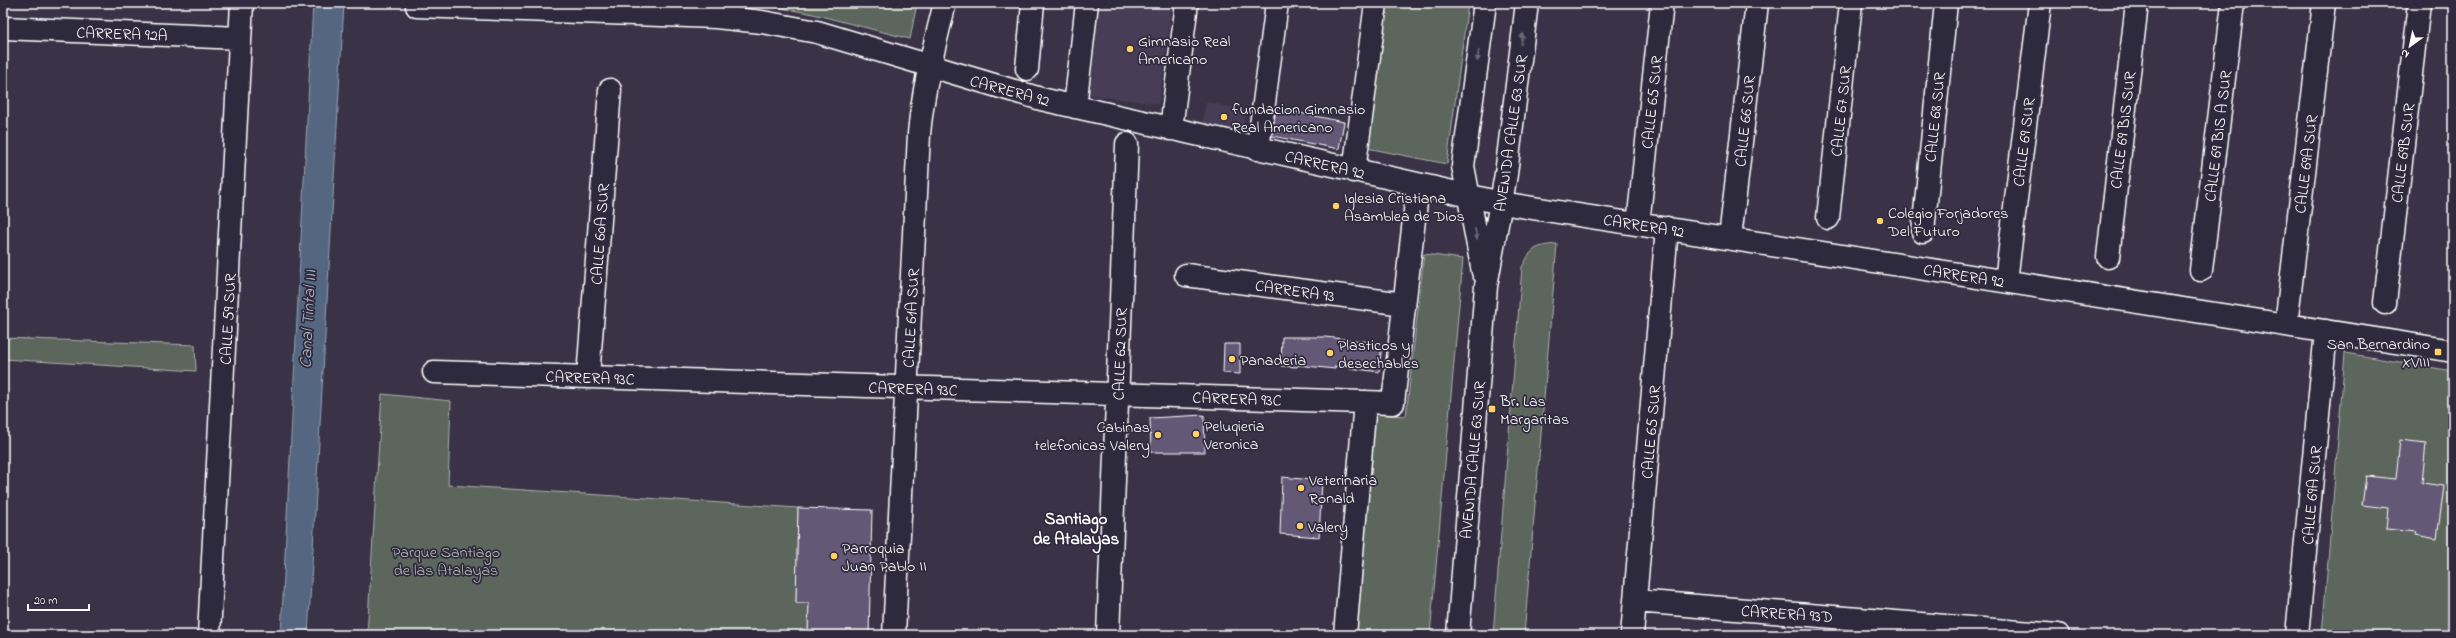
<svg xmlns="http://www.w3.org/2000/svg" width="2456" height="638" viewBox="0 0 2456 638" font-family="'Indie Flower',sans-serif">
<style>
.built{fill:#473e56}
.green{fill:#5c665b;stroke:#aeb2ad}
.water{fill:#556680;stroke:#99a3b3}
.building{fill:#645976;stroke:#fff}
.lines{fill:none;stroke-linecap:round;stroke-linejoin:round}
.minor-casing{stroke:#fff;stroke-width:25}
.major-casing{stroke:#fff;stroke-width:25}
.minor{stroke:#2f2a3d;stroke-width:22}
.major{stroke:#2f2a3d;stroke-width:22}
.oneway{fill:#6d6a77}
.poi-dot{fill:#ffd166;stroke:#2f2a3d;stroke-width:1.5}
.labels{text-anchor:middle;stroke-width:3.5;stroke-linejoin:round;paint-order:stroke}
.street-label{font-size:16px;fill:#fff;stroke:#2f2a3d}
.poi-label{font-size:16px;fill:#fff;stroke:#2f2a3d;text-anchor:start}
.park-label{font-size:16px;fill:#b6bab5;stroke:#2f2a3d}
.water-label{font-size:17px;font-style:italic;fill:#b2bac6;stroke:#2f2a3d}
.neighbourhood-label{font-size:17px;font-weight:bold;fill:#fff;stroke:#2f2a3d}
</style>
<rect width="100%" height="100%" fill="#3a3348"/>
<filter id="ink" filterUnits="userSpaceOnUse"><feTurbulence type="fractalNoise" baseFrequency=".025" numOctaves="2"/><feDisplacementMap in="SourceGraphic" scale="8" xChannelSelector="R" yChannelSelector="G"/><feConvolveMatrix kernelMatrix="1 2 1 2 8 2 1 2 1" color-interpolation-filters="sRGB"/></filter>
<g filter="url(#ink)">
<path class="built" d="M1100,3h72l-13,101 -70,-9z
M1206,102l40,8 -4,22 -40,-8z"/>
<path class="green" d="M753,3h164l-7,36 -101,-26z
M1376,3h92l-21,161 -90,-18z
M1557,244l-33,391h-31l29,-368c10,-19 13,-21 35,-23z
M1424,254l39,5 -33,376h-76l18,-221 34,2z
M3,338l192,7 1,26 -193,-12z
M2345,353l108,18v264h-131z
M382,394l69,7 -3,84 350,23 -2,95h13l-1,31 32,1h-473z"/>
<path class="water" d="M313,3h31l-36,632h-27z"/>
<path class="building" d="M1276,108l68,14 -5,27 -67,-13z
M1282,337h43l57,6 -3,29 -44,-6v3l-38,-4v2l-16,-1z
M1224,344h16v30l-17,-1z
M1204,415l1,37h-54l-1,-34z
M2400,440l26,3 -4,40 22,3 -7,53 -22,-4 1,-3 -30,-3 2,-21 -26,-3 4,-29 30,3z
M1282,477l40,4 -3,56 -39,-3z
M798,508l74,2 -3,125 -61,-1 1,-31h-13z"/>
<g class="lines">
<g class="minor-casing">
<path id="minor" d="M417,6l299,11 46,5 55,10 224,67 460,104 952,148
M3,28l237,10
M1027,69l6,-66
M1075,107l12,-104
M1171,129l16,-126
M1258,149l19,-146
M1354,171l22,-168
M1828,218l23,-215
M1638,224l24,-221
M1923,232l23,-229
M1730,238l27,-235
M2108,257l29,-254
M2201,270l32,-267
M1186,275l218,29
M2006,281l34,-278
M2385,303l34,-300
M2286,325l38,-322
M434,372l959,31 25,-218
M588,377l22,-287
M1635,601l423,34
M209,635l33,-632
M894,635l25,-501c4,-46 15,-87 26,-131
M1108,635l19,-491
M1345,635l20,-233
M1632,635l35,-407
M2297,635l29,-304"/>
</g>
<g class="major-casing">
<path id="major" d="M1483,272l-20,-106 22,-163
M1458,635l28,-349 20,-112 21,-171"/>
</g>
<use href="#minor" class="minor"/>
<use href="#major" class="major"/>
</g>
<defs><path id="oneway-solid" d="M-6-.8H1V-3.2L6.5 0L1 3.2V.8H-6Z"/></defs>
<g class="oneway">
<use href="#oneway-solid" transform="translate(1522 39) rotate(-83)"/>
<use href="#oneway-solid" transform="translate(1478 56) rotate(98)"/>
<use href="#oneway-solid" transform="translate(1476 234) rotate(79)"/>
</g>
</g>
<g class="poi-dot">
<circle cx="1130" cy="49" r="4"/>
<circle cx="1224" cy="117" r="4"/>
<circle cx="1336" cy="206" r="4"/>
<circle cx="1880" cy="221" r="4"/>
<rect x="2434" y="348" width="8" height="8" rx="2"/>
<circle cx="1330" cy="353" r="4"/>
<circle cx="1232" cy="359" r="4"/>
<rect x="1488" y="405" width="8" height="8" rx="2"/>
<circle cx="1196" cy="434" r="4"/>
<circle cx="1158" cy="435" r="4"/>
<circle cx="1301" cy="488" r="4"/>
<circle cx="1300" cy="526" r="4"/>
<circle cx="834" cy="556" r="4"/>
</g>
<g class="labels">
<g class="street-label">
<text transform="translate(122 33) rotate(2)" y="6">CARRERA 92A</text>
<text transform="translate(1010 90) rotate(15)" y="6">CARRERA 92</text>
<text transform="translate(1651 102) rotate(-84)" y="6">CALLE 65 SUR</text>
<text transform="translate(1840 111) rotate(-84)" y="6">CALLE 67 SUR</text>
<text transform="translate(1934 117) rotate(-84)" y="6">CALLE 68 SUR</text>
<text transform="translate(1744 121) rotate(-84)" y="6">CALLE 66 SUR</text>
<text transform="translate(2122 130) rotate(-83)" y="6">CALLE 69 BIS SUR</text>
<text transform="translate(1510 133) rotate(-82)" y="6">AVENIDA CALLE 63 SUR</text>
<text transform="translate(2217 136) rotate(-83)" y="6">CALLE 69 BIS A SUR</text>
<text transform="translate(2023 142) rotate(-83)" y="6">CALLE 69 SUR</text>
<text transform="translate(2402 153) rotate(-83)" y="6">CALLE 69B SUR</text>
<text transform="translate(1325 164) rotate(13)" y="6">CARRERA 92</text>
<text transform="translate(2305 164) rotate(-83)" y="6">CALLE 69A SUR</text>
<text transform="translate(1644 225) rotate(9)" y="6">CARRERA 92</text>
<text transform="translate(599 234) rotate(-86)" y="6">CALLE 60A SUR</text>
<text transform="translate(1964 275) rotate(9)" y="6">CARRERA 92</text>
<text transform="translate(1295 290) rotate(8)" y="6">CARRERA 93</text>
<text transform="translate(910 318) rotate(-87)" y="6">CALLE 61A SUR</text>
<text transform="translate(227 319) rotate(-87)" y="6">CALLE 59 SUR</text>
<text transform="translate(1119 354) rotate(-88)" y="6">CALLE 62 SUR</text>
<text transform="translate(590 377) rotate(2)" y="6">CARRERA 93C</text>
<text transform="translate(913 388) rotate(2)" y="6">CARRERA 93C</text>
<text transform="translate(1237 398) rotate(2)" y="6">CARRERA 93C</text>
<text transform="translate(1650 432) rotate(-85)" y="6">CALLE 65 SUR</text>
<text transform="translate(1472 460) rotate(-85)" y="6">AVENIDA CALLE 63 SUR</text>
<text transform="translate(2311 495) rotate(-85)" y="6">CALLE 69A SUR</text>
<text transform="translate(1787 613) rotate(4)" y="6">CARRERA 93D</text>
</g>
<g class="poi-label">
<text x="1138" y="46">Gimnasio Real<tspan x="1138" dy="18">Americano</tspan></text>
<text x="1232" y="114">fundacion Gimnasio<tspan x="1232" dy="18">Real Americano</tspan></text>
<text x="1344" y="203">Iglesia Cristiana<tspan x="1344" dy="18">Asamblea de Dios</tspan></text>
<text x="1888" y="218">Colegio Forjadores<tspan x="1888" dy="18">Del Futuro</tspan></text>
<text x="2430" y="349" text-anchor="end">San Bernardino<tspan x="2430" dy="18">XVIII</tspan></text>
<text x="1338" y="350">Plasticos y<tspan x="1338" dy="18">desechables</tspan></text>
<text x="1240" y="365">Panaderia</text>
<text x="1500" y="406">Br. Las<tspan x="1500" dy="18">Margaritas</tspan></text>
<text x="1204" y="431">Peluqieria<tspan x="1204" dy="18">Veronica</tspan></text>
<text x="1150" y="432" text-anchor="end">Cabinas<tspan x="1150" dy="18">telefonicas Valery</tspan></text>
<text x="1309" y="485">Veterinaria<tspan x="1309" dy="18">Ronald</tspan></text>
<text x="1308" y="532">Valery</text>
<text x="842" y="553">Parroquia<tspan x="842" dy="18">Juan Pablo II</tspan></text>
</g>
<g class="park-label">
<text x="446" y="557">Parque Santiago<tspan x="446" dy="18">de las Atalayas</tspan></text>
</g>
<g class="water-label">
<text transform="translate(307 319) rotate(-87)" y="6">Canal Tintal III</text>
</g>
<g class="neighbourhood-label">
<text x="1076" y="524">Santiago<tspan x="1076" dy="20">de Atalayas</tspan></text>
</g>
</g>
<rect width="2456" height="638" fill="none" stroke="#2f2a3d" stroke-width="16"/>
<rect x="8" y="8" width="2440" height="622" fill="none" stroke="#fff" stroke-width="1.5" filter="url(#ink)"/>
<g transform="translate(2410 46) rotate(213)" stroke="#2f2a3d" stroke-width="3" paint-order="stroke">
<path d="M0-3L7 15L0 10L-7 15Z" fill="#ffffff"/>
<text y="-6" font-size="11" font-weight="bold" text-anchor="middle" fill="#ffffff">N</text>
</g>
<path d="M28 604v6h61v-6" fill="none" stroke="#ffffff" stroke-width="2"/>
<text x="34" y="604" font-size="12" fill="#ffffff" stroke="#2f2a3d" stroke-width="3" paint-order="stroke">20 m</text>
</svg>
